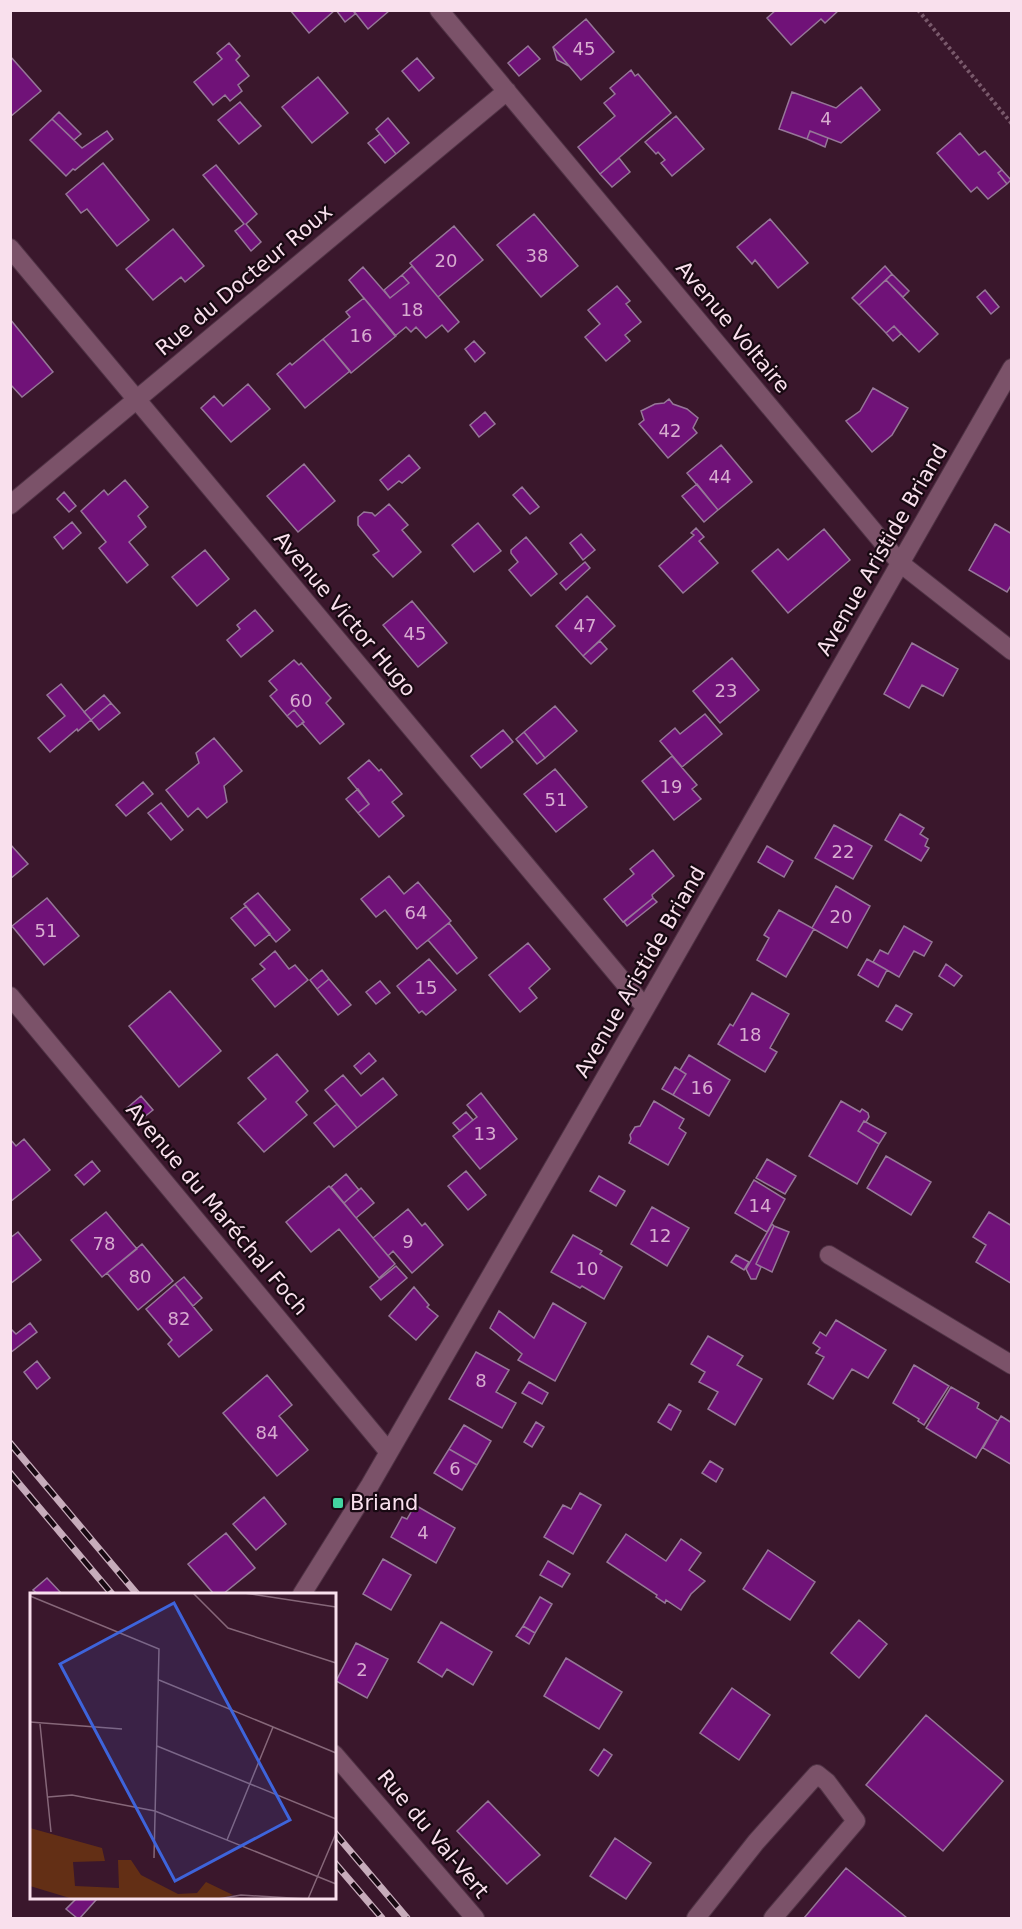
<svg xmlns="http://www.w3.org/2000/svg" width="1022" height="1929" viewBox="0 0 1022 1929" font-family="'DejaVu Sans',sans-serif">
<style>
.building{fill:#701278;stroke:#967698;stroke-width:1.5}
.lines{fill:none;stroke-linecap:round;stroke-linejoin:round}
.service-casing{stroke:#503345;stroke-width:20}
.minor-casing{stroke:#503345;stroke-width:20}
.path{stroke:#79596b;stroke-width:4;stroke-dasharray:3 3;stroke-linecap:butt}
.service{stroke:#7b5269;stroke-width:18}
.minor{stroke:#7b5269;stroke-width:18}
.rail-casing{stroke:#c7acbb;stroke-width:7}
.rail{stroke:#180912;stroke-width:4.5;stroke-dasharray:14;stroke-linecap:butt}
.poi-dot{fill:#43d4a0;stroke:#180912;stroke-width:2}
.labels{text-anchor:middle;stroke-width:4.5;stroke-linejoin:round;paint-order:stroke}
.number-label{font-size:18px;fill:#d7acd0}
.street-label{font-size:21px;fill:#f9e0ed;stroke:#180912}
.poi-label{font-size:21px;fill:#f9e0ed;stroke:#180912;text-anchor:start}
.inset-road{fill:none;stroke:#866779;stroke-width:1.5}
.view{fill:#3e64db;fill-opacity:0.15;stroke:#3e64db;stroke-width:3}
.inset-edge{fill:none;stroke:#f9e0ed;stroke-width:3}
</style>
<rect width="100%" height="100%" fill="#3a172c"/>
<path class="building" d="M290,10h45l-26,23z
M336,10h17l2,4 -10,8z
M353,10h36v1l-21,18z
M776,10h63l-14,13 -4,-4 -30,26 -24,-27z
M586,19l28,33 -33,28 -28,-33z
M229,43l11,13 -4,4 13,16 -11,9 4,6 -12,10 -5,-6 -12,10 -19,-23 28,-23 -5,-6z
M528,46l12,13 -21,17 -11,-13z
M553,47l16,19 -12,-6z
M10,56l31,35 -31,26z
M417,58l17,20 -15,13 -17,-20z
M631,70l4,6 3,-2 33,39 -71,61 -22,-27 37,-31 -11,-13 11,-9 -5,-6z
M318,77l30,36 -36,30 -30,-36z
M861,87l19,23 -39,33 -31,-12 -3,8 -28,-10 13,-37 44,16z
M240,102l21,24 -22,18 -21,-24z
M59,112l22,22 -7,6 -22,-21z
M676,116l28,33 -32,27 -11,-13 4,-3 -7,-8 -2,2 -11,-12z
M388,118l21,25 -13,11 -20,-25z
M52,119l30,29 25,-17 6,8 -38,31 -2,-1 -7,7 -36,-36z
M810,131l18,7 -3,9 -18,-8z
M960,133l19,22 6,-4 17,19 -4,3 9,11 -19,15 -11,-12 -6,5 -34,-39z
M380,134l16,20 -11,9 -17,-20z
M619,158l11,14 -18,15 -12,-13z
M103,163l46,57 -32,26 -30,-37 -6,4 -15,-19z
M216,165l41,49 -11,10 15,18 -10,9 -16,-20 9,-7 -41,-49z
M1002,170l9,10 -4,4 -9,-11z
M534,214l44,52 -37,31 -44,-52z
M770,219l38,44 -30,25 -23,-28 -3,4 -15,-17z
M454,226l29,34 -45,37 -28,-34z
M173,229l31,37 -19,16 -4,-5 -28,23 -27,-31z
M412,266l47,56 -11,10 -6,-7 -16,13 -10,-11 -5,5 -5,-5 -11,9 -46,-56 14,-13 27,31 19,-15 -7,-8z
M885,266l7,8 -33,31 -7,-7z
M892,274l17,17 -6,6 -17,-17z
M402,275l7,8 -19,15 -6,-8z
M886,280l52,54 -19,18 -25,-26 -8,7 -27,-28z
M617,286l13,15 -4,3 15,18 -16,13 5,6 -24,20 -21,-24 15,-13 -12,-14z
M985,290l14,17 -8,7 -14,-17z
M364,298l32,38 -45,37 -28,-34 27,-22 -4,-5z
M10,319l43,53 -31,25 -12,-13z
M894,326l7,8 -8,7 -7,-8z
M323,339l27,32 -45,37 -28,-34 13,-11 2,2z
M474,341l11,12 -10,9 -10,-13z
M248,384l22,25 -39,33 -30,-34 13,-12 9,10z
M873,388l35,20 -16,27 -20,17 -26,-31 14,-10z
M669,399l4,5 14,5 11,9 -5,10 4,5 -29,25 -29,-34 5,-4 -3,-9 14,-7 9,-1z
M485,412l10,12 -16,13 -9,-12z
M721,445l31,37 -34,28 -31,-37z
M409,455l11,13 -18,15 -3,-2 -11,9 -8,-10z
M304,464l31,37 -37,31 -31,-36z
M125,480l23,27 -10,9 8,11 -17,15 19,23 -21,18 -28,-35 7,-6 -25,-31 23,-21 4,5z
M697,484l21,26 -14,12 -22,-26z
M522,487l17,20 -9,7 -17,-19z
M64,492l12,14 -7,6 -12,-13z
M389,504l19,21 -6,5 19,22 -28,25 -20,-22 6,-4 -21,-26v-8l6,-5 8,1 3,3z
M72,522l9,11 -18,16 -9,-12z
M478,523l23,28 -27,21 -22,-27z
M995,524l17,10v50l-5,8 -38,-22z
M696,528l8,9 -5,4 19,22 -35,30 -24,-27 35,-31 -3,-2z
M824,529l26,31 -62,53 -36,-42 26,-22 10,11z
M581,534l14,16 -12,10 -13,-17z
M526,537l31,37 -26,22 -22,-26 9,-8 -7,-9v-3z
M205,550l24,29 -32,27 -25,-29z
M585,562l5,6 -24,22 -6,-7z
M587,596l28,30 -32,30 -27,-30z
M412,601l35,42 -29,24 -35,-42z
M255,610l18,21 -32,26 -14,-17 13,-11 -3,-4z
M600,641l7,8 -16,15 -8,-8z
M912,643l46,26 -15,27 -21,-11 -13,23 -25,-14z
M732,658l27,32 -39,33 -27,-32z
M294,660l5,5 2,-2 30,35 -5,5 18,21 -24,20 -18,-21 2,-1 -10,-12 -7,6 -17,-20 7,-6 -8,-9z
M61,684l30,36 -13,11 -1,-2 -27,23 -12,-14 27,-22 -18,-21z
M104,695l7,8 -20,17 -7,-8z
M111,703l9,10 -21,17 -8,-10z
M555,706l22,25 -32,27 -21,-26z
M294,710l10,12 -7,5 -10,-11z
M705,714l17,20 -40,33 -22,-26 15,-13 5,6z
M503,730l10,12 -32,26 -10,-12z
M524,732l21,26 -8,6 -21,-25z
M214,738l28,33 -18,15 3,16 -20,16 -9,-10 -10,9 -22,-27 33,-27 -3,-10z
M672,756l25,29 -5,4 9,10 -27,21 -32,-39z
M369,760l10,11 2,-2 21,25 -10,8 12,14 -25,21 -21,-24 11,-9 -21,-26z
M555,769l32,38 -31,25 -32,-38z
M143,782l10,12 -27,22 -10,-11z
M358,789l11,15 -11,9 -12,-14z
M161,803l22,27 -12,10 -23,-27z
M900,814l24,14 -4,6 8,5 -3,7 4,2 -8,13 -36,-21z
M834,825l38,21 -19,33 -38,-21z
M10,844l18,20 -18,15z
M767,846l26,15 -9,16 -26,-15z
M653,850l21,26 -22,19 1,3 -30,24 -19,-23 30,-25 -4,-5z
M389,876l15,18 14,-12 33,39 -34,28 -32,-39 -9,7 -15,-18z
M836,886l34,20 -23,42 -35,-20z
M258,893l32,37 -14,12 -32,-38z
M47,898l32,38 -35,29 -32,-39z
M653,898l4,4 -30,24 -3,-4z
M246,906l24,28 -15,12 -24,-28z
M779,910l35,19 -28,48 -29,-17 12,-22 -5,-3z
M449,923l28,35 -20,16 -29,-34z
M904,926l28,16 -8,14 -10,-5 -15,26 -26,-15 7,-12 8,4z
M528,943l22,26 -21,19 8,10 -17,14 -31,-37z
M275,951l14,18 6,-4 13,15 -33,27 -23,-28 13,-10 -5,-5z
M429,959l27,31 -30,25 -4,-4 -3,2 -22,-27z
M867,959l20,11 -9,17 -20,-12z
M946,964l16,12 -8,10 -15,-10z
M322,970l7,9 -12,10 -7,-9z
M329,979l22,26 -13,10 -21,-26z
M380,981l10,12 -14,11 -10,-12z
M170,991l51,60 -42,36 -50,-61z
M752,993l37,21 -19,34 7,4 -12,20 -47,-28 12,-20 3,2z
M896,1005l16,9 -10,16 -16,-9z
M369,1053l7,8 -15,13 -7,-8z
M277,1054l31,37 -12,11 11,13 -43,37 -26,-29 28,-24 -18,-21z
M689,1055l41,25 -21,36 -36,-21 13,-21 -6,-4z
M675,1067l11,7 -13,21 -11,-6z
M343,1075l18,21 22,-18 14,17 -40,33 -32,-38z
M481,1093l36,46 -37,30 -27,-33 24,-19 -10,-12z
M141,1096l12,14 -15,12 -11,-14z
M654,1101l30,18 -5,9 7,5 -18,32 -39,-22 2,-4 -1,-4 5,-8 5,-1z
M841,1101l19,11 2,-3 6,4 1,4 -3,5 -2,-1 -6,10 21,13 -22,40 -48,-28z
M337,1104l20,24 -23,19 -20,-24z
M466,1112l7,8 -13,11 -7,-8z
M864,1121l22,12 -7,11 -21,-13z
M10,1139l6,7 8,-7 26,31 -40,32z
M886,1156l45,26 -20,33 -44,-27z
M767,1159l29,17 -11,18 -29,-16z
M92,1161l8,10 -16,14 -9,-10z
M466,1171l20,24 -18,15 -20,-24z
M346,1174l13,16 -15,13 -13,-16z
M599,1176l26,15 -9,15 -26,-15z
M754,1180l31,19 -18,33 -32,-19z
M329,1186l66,78 -16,14 -40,-49 -28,23 -25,-30z
M361,1188l13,15 -18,15 -12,-15z
M652,1207l37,21 -22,38 -36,-22z
M408,1209l14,17 3,-3 18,22 -31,28 -19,-22 -5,5 -15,-18z
M106,1212l31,37 -35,28 -31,-37z
M989,1212l23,14v58l-36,-22 10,-17 -13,-8z
M772,1224l2,2 -18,38 5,3 -5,12h-5l-5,-10z
M774,1226l15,6 -17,40 -16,-8z
M18,1232l23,28 -31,24v-46z
M573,1235l29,16 -2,3 22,13 -18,32 -22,-13 -2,2 -29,-16z
M142,1244l31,37 -35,29 -31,-37z
M736,1255l13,7 -5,8 -13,-8z
M396,1266l11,12 -26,22 -11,-13z
M184,1277l18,21 -9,8 -18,-22z
M175,1284l37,46 -33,27 -11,-13 4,-4 -26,-31z
M414,1287l15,18 -2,2 11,9 -22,24 -27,-24z
M553,1303l33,20 -31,58 -37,-21 4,-6 -32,-26 9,-17 35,27z
M836,1320l50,30 -18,28 -16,-9 -19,30 -25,-15 16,-27 -8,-4 4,-5 -7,-5 7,-11 6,4z
M30,1323l7,9 -27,21v-25l6,6z
M708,1336l35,20 -6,9 25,14 -27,46 -27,-16 10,-17 -19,-10 6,-10 -14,-8z
M476,1352l33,18 -13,22 20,11 -14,25 -53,-29z
M37,1361l13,17 -13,11 -13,-17z
M914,1365l35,21 -25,39 -6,-4 1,-2 -26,-16z
M267,1375l25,30 -13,11 29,34 -31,26 -54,-63z
M529,1382l19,11 -6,11 -20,-11z
M951,1387l28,16 -2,5 21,13 -22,37 -50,-30z
M669,1404l12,7 -10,19 -13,-8z
M1001,1416l11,7v42l-29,-17z
M536,1422l8,5 -12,20 -8,-5z
M464,1425l27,16 -14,24 -28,-16z
M449,1449l28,16 -15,25 -28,-17z
M710,1461l13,8 -7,13 -14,-9z
M580,1493l21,12 -28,49 -29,-17 19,-32 8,4z
M264,1497l22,27 -30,26 -23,-26z
M415,1505l40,23 -19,35 -45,-26 11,-20 5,2z
M226,1533l29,35 -32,26h-9l-26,-30z
M626,1534l40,27 15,-22 20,14 -12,17 16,11 -14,13 -10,16 -15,-10 -1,3 -9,-6 1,-2 -50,-33z
M768,1550l47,32 -25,38 -47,-31z
M383,1559l28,16 -20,35 -28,-16z
M548,1561l22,13 -8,13 -22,-12z
M47,1578l15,16h-24l-5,-4z
M540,1597l12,7 -17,29 -12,-7z
M859,1620l28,24 -28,34 -28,-25z
M441,1622l51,30 -19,33 -26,-16 -5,8 -24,-15z
M523,1626l12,7 -6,11 -13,-8z
M356,1643l32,16 -21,39 -31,-17z
M566,1658l56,34 -23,37 -55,-33z
M732,1688l38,27 -31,45 -39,-27z
M926,1715l77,66 -60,70 -77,-66z
M604,1749l8,6 -14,21 -8,-6z
M488,1801l52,54 -33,29 -50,-53z
M615,1838l36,25 -25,36 -36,-23z
M846,1868l61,50h-103z
M77,1898h17l2,2 -16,18h-3l-11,-9z"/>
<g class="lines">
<g class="service-casing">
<path id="service" d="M696,1918l60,-76 61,-68 10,8 29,39 -83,97"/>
</g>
<g class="minor-casing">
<path id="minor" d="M439,10l461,553 112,88
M10,248l627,750 9,9
M10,505l497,-414
M10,996l378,455
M829,1255l183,110
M302,1594l68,-109 276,-478 366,-639
M334,1754l141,164"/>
</g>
<path class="path" d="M918,10l94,114"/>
<use href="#service" class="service"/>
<use href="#minor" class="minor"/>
<g class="rail-casing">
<path id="rail" d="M10,1443l127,151
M10,1473l102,121
M334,1832l73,86
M334,1862l48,56"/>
</g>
<use href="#rail" class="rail"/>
</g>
<rect class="poi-dot" x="332" y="1497" width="12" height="12" rx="3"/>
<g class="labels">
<g class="number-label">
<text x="584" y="55">45</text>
<text x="826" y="125">4</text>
<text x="537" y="262">38</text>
<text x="446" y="267">20</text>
<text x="412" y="316">18</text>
<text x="361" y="342">16</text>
<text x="670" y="437">42</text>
<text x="720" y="483">44</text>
<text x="585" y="632">47</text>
<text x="415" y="640">45</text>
<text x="726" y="697">23</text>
<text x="301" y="707">60</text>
<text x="671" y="793">19</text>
<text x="556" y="806">51</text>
<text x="843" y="858">22</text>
<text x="416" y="919">64</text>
<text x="841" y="923">20</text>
<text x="46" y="937">51</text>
<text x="426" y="994">15</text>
<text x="750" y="1041">18</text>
<text x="702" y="1094">16</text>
<text x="485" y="1140">13</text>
<text x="760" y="1212">14</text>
<text x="660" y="1242">12</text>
<text x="408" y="1248">9</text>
<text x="104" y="1250">78</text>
<text x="587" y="1275">10</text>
<text x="140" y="1283">80</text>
<text x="179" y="1325">82</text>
<text x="481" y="1387">8</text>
<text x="267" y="1439">84</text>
<text x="455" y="1475">6</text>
<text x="423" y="1539">4</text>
<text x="362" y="1676">2</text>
</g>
<g class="street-label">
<text transform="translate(244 280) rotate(-40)" y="7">Rue du Docteur Roux</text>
<text transform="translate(733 327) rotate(50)" y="7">Avenue Voltaire</text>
<text transform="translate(882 550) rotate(-60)" y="7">Avenue Aristide Briand</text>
<text transform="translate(345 614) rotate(50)" y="7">Avenue Victor Hugo</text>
<text transform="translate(640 972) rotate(-60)" y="7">Avenue Aristide Briand</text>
<text transform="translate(217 1209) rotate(50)" y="7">Avenue du Maréchal Foch</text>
<text transform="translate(433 1834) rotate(50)" y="7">Rue du Val-Vert</text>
</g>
<g class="poi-label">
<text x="350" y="1510">Briand</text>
</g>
</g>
<g transform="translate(30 1593)">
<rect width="306" height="306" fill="#3a172c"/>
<path d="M0,235l72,20 3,13 -32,1 2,24 44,2 -1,-28h13l10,15 37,19 19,-1 9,-11 27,13 -15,4h-145l-43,-13z" fill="#632f15"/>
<path class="inset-road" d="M163,0l35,35 108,35M214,0l92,14M0,3l129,53 -5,209M129,87l177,73M0,129l92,7M10,131l11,108M127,153l179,73M18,204l24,-2 83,16 181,73M197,247l46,-113M188,306l23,-4 66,4M278,306l28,-66"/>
<path class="view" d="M144,10l116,217 -115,61 -115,-217z"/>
<rect width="306" height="306" class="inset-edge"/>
</g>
<rect width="1022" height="1929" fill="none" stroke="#f9e0ed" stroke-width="24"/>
</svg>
